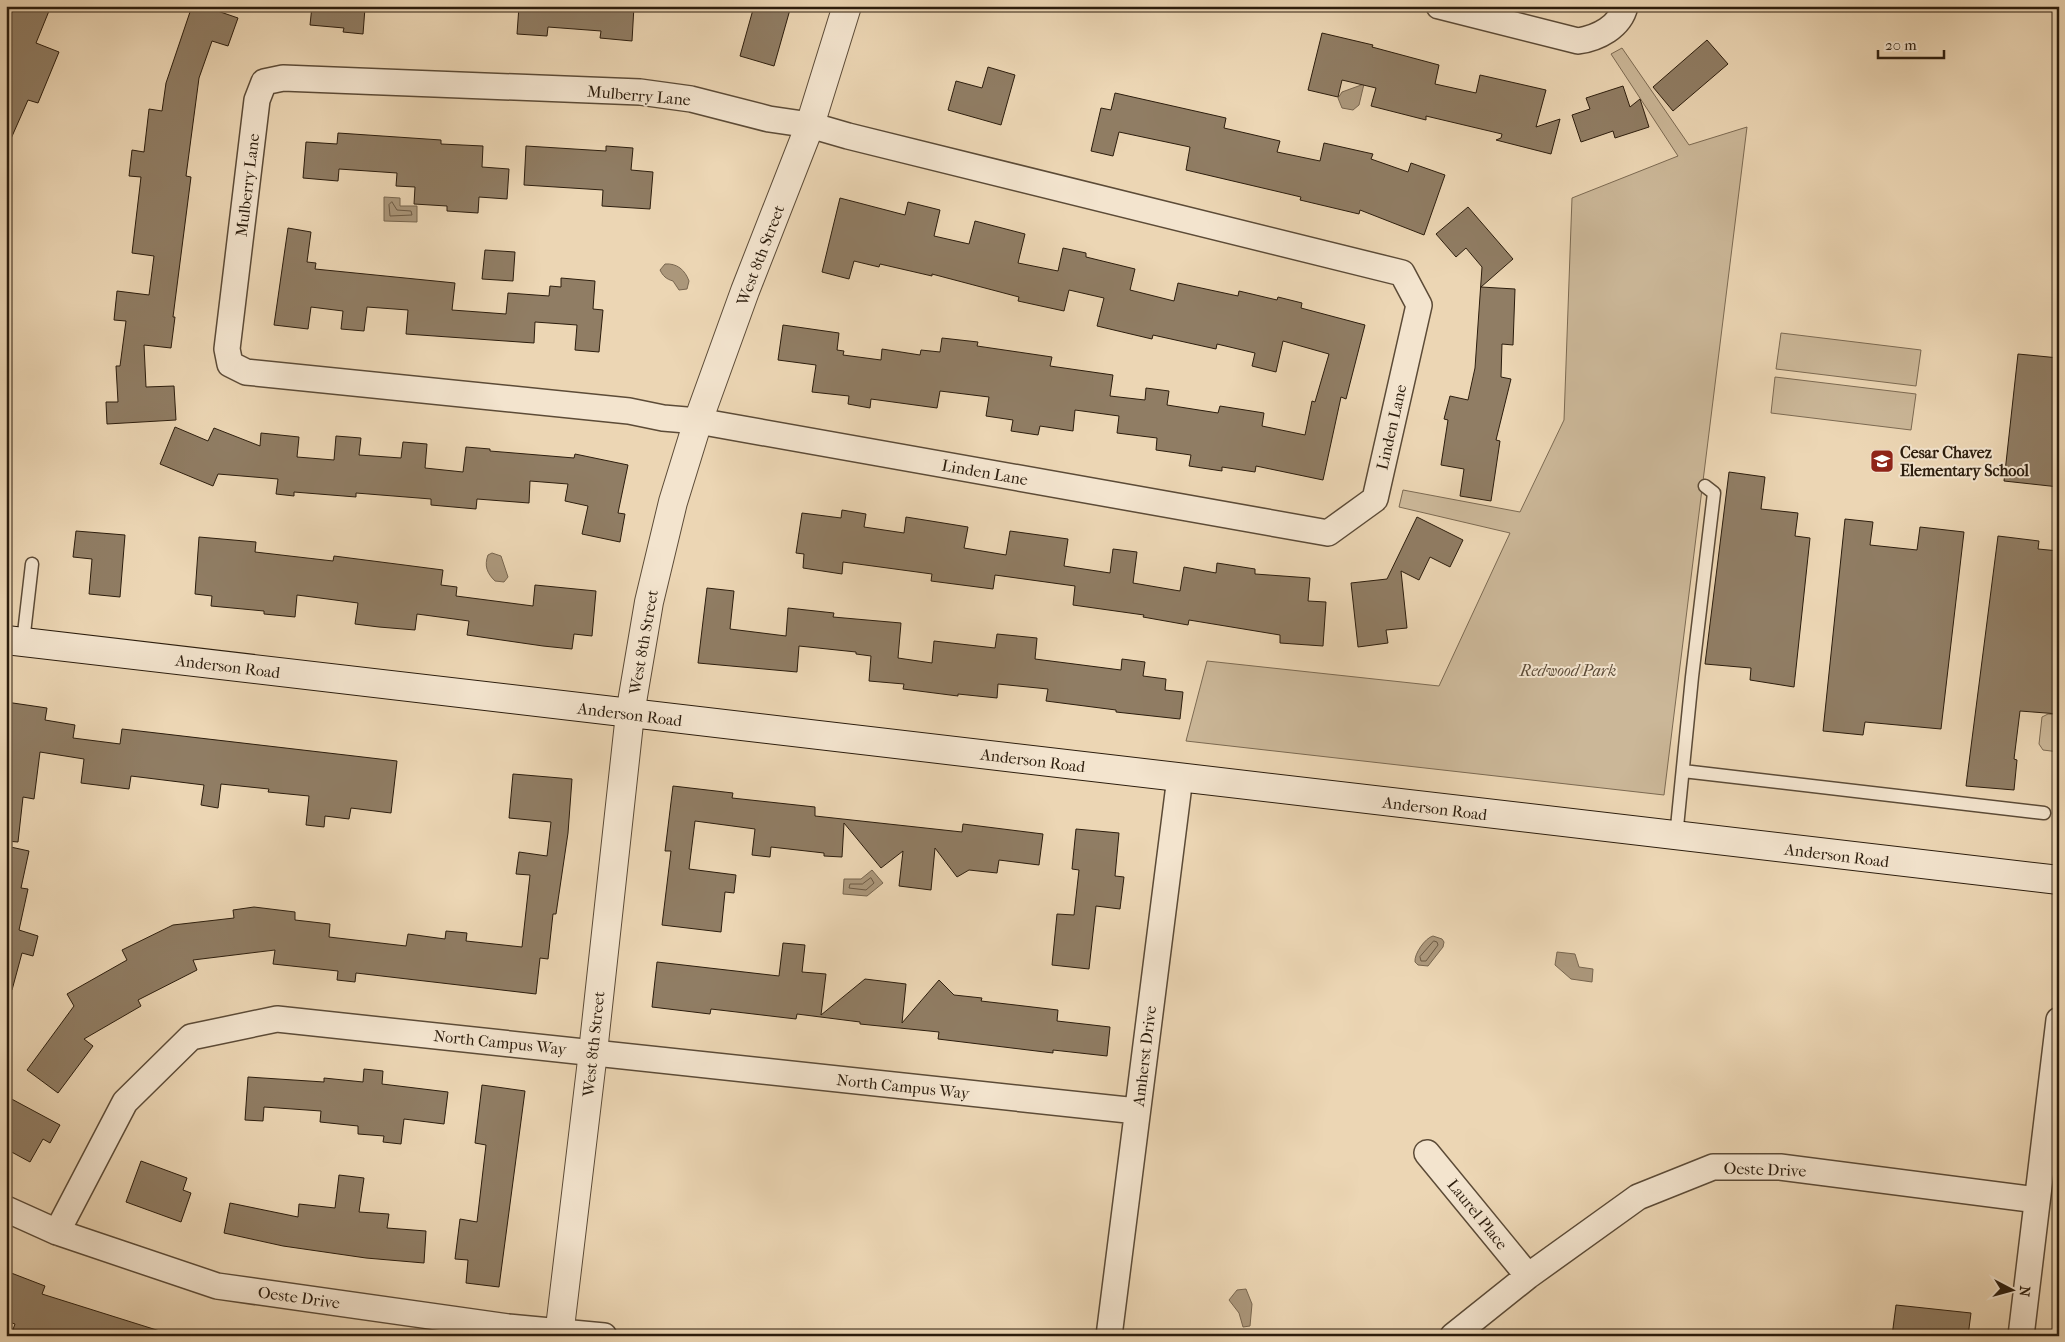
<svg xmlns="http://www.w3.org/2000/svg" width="2065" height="1342" viewBox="0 0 2065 1342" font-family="'IM FELL French Canon',serif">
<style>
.green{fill:#cbb798;stroke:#7c6a52}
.water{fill:#ab977b;stroke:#78664f}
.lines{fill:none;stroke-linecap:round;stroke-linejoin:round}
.shore{stroke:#6c5a44;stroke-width:1}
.building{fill:#907d64;stroke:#2c1d0d}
.service-casing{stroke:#5c4b37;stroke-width:15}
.minor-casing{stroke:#5c4b37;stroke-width:28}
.tertiary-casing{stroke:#5c4b37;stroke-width:30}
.secondary-casing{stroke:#2c1d0d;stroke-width:30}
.service{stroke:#f3e4ce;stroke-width:12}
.minor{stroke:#f3e4ce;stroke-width:25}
.tertiary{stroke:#f3e4ce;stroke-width:28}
.secondary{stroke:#f3e4ce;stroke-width:28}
.labels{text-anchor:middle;stroke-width:4;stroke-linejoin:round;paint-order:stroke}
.street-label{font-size:16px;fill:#2c1d0d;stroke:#f3e4ce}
.poi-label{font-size:16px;font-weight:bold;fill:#2c1d0d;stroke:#f3e4ce;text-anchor:start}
.park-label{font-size:16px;font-style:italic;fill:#5c4b37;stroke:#f3e4ce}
</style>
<rect width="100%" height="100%" fill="#ecd6b4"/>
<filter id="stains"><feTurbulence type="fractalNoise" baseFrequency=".004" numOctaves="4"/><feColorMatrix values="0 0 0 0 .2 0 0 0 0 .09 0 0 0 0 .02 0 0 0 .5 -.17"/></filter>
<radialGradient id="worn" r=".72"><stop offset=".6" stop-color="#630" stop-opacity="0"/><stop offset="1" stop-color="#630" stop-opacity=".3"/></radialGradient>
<path class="green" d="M1622,48l67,97 58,-18 -83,668 -478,-54 21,-80 232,25 71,-153 -111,-26 4,-17 117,22 44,-92 8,-222 106,-42 -67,-102z
M1781,333l140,17 -5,36 -140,-17z
M1775,377l141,17 -5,36 -140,-17z
M2048,714l11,1v37l-16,-2 -4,-6 3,-27z"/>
<path class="water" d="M1364,84l-5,21 -6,5 -11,-2 -4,-10 4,-6z
M384,197l16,1v8h17v16l-33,-1z
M665,264c12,-1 20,6 24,17l-2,8 -8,1 -6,-9c-7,-2 -10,-5 -13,-11z
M492,553l9,3 7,21 -4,5 -9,-1c-8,-8 -11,-15 -7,-26z
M872,870l11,13 -16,13 -24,-2 1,-15h17z
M1433,936l9,3 2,3 -1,5 -15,19 -10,-1 -3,-3c-1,-8 10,-24 18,-26z
M1557,952l18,2 4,13 14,2 -1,13 -21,-3 -16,-14z
M1246,1289l6,15 -2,22 -7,1 -4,-14 -10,-13 8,-10z"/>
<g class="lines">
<path class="shore" d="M392,202l5,8 14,1 1,4 -22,1 -1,-11z
M871,878l3,5 -8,7 -17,-2 1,-4h12z
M1434,941l3,1 1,3 -12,16h-5l-1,-4z"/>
</g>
<path class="building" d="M13,6h38l-15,37 23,9 -21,51 -10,-3 -22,50v-126z
M192,6h11l35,12 -10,28 -16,-5 -13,37 -13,98 5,1 -18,140h2l-4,31 -27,-3 2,42 28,-1 2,34 -69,4 -1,-22h12l-2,-36h4l6,-45 -12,-1 3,-29 32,4 5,-39 -22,-3 9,-76 -12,-1 3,-26 12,2 5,-43 13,2 4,-28z
M312,6l53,2 -2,26 -20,-2 1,-4 -34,-3z
M519,6h115l-2,35 -32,-3 1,-7 -53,-4 -1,9 -30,-2z
M754,6h37l-17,60 -34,-10z
M1322,33l51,12 -1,2 67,18 -4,19 41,9 4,-18 66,15 -10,37 24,-8 -9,35 -55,-14 5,-2 1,-4 -76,-18v4l-55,-14 5,-18 -34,-8 -4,17 -30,-7z
M1707,40l21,24 -55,47 -20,-24z
M988,67l27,8 -14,50 -53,-15 8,-29 26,7z
M1623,86l7,21 10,-8 9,28 -34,11 -2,-7 -32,11 -9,-27 18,-6 -4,-11z
M1115,93l111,25 -2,10 56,13 -3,11 43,9 4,-18 49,11 -2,5 37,13 3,-9 34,12 -21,60 -64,-25 -1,4 -59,-14 1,-3 -115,-27 4,-23 -71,-15 -6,24 -22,-5 10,-43 10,2z
M338,133l103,7v4l42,2 -1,21 27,2 -2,30 -28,-2 -1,16 -31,-2v-5l-33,-2 1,-17 -19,-1 1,-13 -58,-4 -1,12 -35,-3 3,-36 31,2z
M526,146l80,5v-5l27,2 -2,22 22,2 -3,37 -48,-3 1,-16 -79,-5z
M840,198l65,17 3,-13 32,8 -6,26 35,8 6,-23 50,13 -7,29 40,8 5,-23 23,5v4l49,12 -5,21 44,11 4,-18 60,13 1,-5 38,9 1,-3 24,6 -1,5 64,17 -19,74 -5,-2 -18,83 -67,-14 -1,6 -33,-5v4l-33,-5 2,-11 -35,-5 1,-12 -40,-5 2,-17 -44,-6 -2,21 -33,-5 -2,9 -27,-4 2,-11 -27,-4 3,-19 -49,-6 -3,17 -66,-9 -1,9 -22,-4 1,-8 -37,-4 4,-27 -38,-5 5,-35 56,8 -2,17 7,1 -1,4 38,5 1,-11 38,6 1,-5 19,2 2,-14 36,4 -1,4 75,11 -2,9 63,9 -3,21 35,4 1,-12 23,3 -2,14 51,8 2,-7 44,7 -2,13 43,9 7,-34 3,1 14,-48 -46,-13 -7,31 -24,-6 3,-13 -38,-9 -1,5 -63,-14 -1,4 -55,-13 7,-28 -35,-8 -5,21 -46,-10 1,-4 -87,-23v2l-52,-12 -1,3 -25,-6 -5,18 -27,-7z
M1468,207l45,52 -32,28 34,2 -2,56 -11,-1 -1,33 10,2 -15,61 4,1 -9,60 -31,-5 4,-27 -23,-4 7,-45 -4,-1 6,-23 18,4 7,-32 7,-101 -16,-19 -10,9 -20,-23z
M288,228l23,4 -4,30 9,1 -1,6 140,14 -3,27 54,4 2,-21 41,3 1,-10 11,1v-9l34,3 -2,28 10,1 -4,42 -24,-2 2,-25 -42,-3 -1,21 -128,-9 2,-24 -41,-3 -3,24 -23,-2 2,-18 -32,-4 -3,22 -34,-4z
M485,250l30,2 -2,29 -31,-2z
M2018,354l41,4v129l-55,-6z
M175,427l33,14 6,-13 46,18 1,-13 38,4 -2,20 37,3 2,-24 25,2 -2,17 42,3 2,-16 24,2 -2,24 38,4 3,-25 24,2v2l84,7 1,-4 53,11 -10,48 7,1 -5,28 -38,-8 6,-28 -23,-5 3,-17 -38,-3 -1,22 -52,-4 -1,10 -45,-4v-6l-75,-6v4l-62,-5v4l-18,-2 2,-15 -60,-5 -5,12 -53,-22z
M1729,472l36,5 -4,32 37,4 -3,23 15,2 -16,149 -44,-7 1,-12 -46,-4z
M842,510l24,4 -2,13 40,6 2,-16 62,10 -4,21 42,7 4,-24 58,8 -4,27 46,7 3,-24 24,3 -4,31 47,8 4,-24 32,6 1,-10 38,6v5l55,4 -2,23 18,1 -3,44 -43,-3v-8l-91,-15 -1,5 -45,-8 1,-2 -71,-10 2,-19 -80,-11 -2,14 -62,-8 1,-7 -89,-12 -1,12 -39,-6 1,-14 -8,-1 6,-40 39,5z
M1417,517l46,23 -13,27 -20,-10 -11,23 -18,-9 6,57 -21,2 2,13 -30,4 -7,-64 36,-4z
M1845,519l28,3 -3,23 47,5 3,-23 44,5 -23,197 -76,-7 -2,13 -40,-4z
M76,531l49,4 -5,62 -31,-3 3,-35 -19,-2z
M1998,536l41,5 -1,8 21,2v163l-39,-3 -6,48 3,1 -3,30 -48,-4z
M199,537l57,5 -1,10 78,9 1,-5 109,14 -2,15 16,2 -1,9 77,10 2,-21 61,6 -4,45 -18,-2 -2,15 -29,-3 -76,-11 2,-14 -52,-7 -2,16 -36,-3 -24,-3 3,-21 -61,-8 -2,22 -31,-3v-3l-53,-5 1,-10 -17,-2z
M707,588l27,3 -4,38 56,7 2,-28 46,5 -1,4 68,6 -3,35 34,5 2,-22 61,7 2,-14 40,4 -2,21 86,11 1,-11 23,3 -2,14 23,3 -1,11 18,2 -3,27 -64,-7v-2l-70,-9 2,-12 -50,-5 -1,14 -39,-4v2l-55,-7 1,-5 -35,-3 2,-25 -15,-2v-2l-57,-6 -2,26 -99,-9z
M6,702l41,6 -2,12 30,5 -2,13 47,6 2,-15 275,32 -6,52 -40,-5 -2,11 -24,-3 -1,11 -18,-2 3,-29 -41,-4 1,-3 -48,-5 -3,24 -17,-3 3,-20 -73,-9 -2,13 -48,-6 3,-24 -44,-7 -6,47 -11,-2 -5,45 -12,-1z
M513,774l59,5 -4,54 -12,81h-3l-5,45 -8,-1 -4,36 -180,-21 -1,9 -18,-2 1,-9 -65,-7 2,-14 -82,10 4,10 -59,30 3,6 -57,33 9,7 -35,47 -31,-23 47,-64 -7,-12 60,-34 -5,-10 51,-25 61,-7 -1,-8 21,-3 41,5v8l35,4 -1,13 77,9 2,-12 37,5 1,-8 21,2 -1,8 56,6 8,-72 -14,-1 3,-22 28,4 4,-34 -42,-4z
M673,786l60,7 -1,5 83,9v9l147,16 1,-8 80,10 -4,31 -40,-5 -2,13 -28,-3 -12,7 -22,-29 -4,42 -32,-4 4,-35 -22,17 -37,-45 -2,34 -18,-1v-3l-53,-6 -1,10 -18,-2 3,-26 -60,-8 -6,48 47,6 -2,18 -9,-1 -4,40 -59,-7 9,-74h-6z
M1076,829l43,4 -4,43 9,1 -4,32 -24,-3 -7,63 -37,-4 5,-51 17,1 5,-45 -7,-1z
M6,846l23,5 -8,37 7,1 -9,41 19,6 -5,20 -11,-3 -10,37 -6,-1z
M783,943l22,2 -3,27 24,2 -5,41 44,-36 41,5 -4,39 37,-43 15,15 28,3 -1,3 77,9 -1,11 53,6 -3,29 -54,-6v3l-115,-14 1,-7 -79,-8v-2l-63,-8 -1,5 -85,-10 -1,5 -58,-7 5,-45 122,14z
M364,1069l19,2 -1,13 66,8 -4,32 -40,-5 -3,25 -18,-2 1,-6 -26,-2v-8l-38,-4 1,-11 -57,-4 -1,14 -18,-1 3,-43 76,5v-4l39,4z
M482,1085l43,6 -26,196 -33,-4 2,-23 -13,-1 5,-40 17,3 9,-77 -11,-2z
M6,1096l54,29 -10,18 -7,-4 -13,23 -24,-13z
M141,1161l46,17 -4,12 8,3 -10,29 -55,-20z
M339,1175l25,3 -5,34 30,2 -2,14 39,3 -2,32 -58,-5 -83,-12 -59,-13 6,-30 68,14 1,-13 36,4z
M6,1271l39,15 -3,8 121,38v4h-141l-10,-4 3,-8 -9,-3z
M1896,1305l75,8 -3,23h-76z"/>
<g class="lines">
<g class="service-casing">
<path id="service" d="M23,642l9,-78
M1683,771l361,42
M1676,837l16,-160 22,-184 -9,-7"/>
</g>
<g class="minor-casing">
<path id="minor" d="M1439,6l139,35c20,-3 42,-14 47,-35
M283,78l357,14 51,7 78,20 41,6 38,11 554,137 17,32 -44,194 -47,34 -630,-112 -35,-3 -34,-7 -383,-39 -16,-8 -3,-15 30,-249 7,-18z
M1427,1153l101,123
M6,1209l51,23 160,54 291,41 96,9
M57,1232l68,-130 66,-65 86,-18 860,92
M1109,1336l71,-559
M1453,1336l75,-60 110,-79 75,-30h67l257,33
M2021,1336l38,-316"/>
</g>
<g class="tertiary-casing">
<path id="tertiary" d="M559,1336l34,-284 37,-338 19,-112 24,-100 25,-81 47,-130 65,-166 37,-119"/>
</g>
<g class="secondary-casing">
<path id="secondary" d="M6,640l2053,240"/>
</g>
<use href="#service" class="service"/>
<use href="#minor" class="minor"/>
<use href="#tertiary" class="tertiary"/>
<use href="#secondary" class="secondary"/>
</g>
<defs>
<g id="school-square" transform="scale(1.25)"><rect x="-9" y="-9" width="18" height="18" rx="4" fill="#8f2418" stroke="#f3e4ce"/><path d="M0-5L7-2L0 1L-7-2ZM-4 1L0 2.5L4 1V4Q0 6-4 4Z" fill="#fff"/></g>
</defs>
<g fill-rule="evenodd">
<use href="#school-square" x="1882" y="461"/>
</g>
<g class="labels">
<g class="street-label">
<text transform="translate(639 95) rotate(5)" y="6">Mulberry Lane</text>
<text transform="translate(247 185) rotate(-83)" y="6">Mulberry Lane</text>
<text transform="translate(760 255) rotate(-69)" y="6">West 8th Street</text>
<text transform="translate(1391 427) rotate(-77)" y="6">Linden Lane</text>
<text transform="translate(985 472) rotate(10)" y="6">Linden Lane</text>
<text transform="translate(643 642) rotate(-80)" y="6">West 8th Street</text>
<text transform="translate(228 666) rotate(7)" y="6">Anderson Road</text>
<text transform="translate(630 714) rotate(7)" y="6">Anderson Road</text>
<text transform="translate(1033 760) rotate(7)" y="6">Anderson Road</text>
<text transform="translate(1435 808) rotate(7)" y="6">Anderson Road</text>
<text transform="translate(1837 855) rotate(7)" y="6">Anderson Road</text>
<text transform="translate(500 1042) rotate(6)" y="6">North Campus Way</text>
<text transform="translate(593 1044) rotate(-84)" y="6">West 8th Street</text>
<text transform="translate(1144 1056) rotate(-83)" y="6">Amherst Drive</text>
<text transform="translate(903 1086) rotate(6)" y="6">North Campus Way</text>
<text transform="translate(1765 1169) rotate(2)" y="6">Oeste Drive</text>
<text transform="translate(1478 1214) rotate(51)" y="6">Laurel Place</text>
<text transform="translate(299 1297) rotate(8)" y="6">Oeste Drive</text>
</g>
<g class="poi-label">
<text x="1900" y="458">Cesar Chavez<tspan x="1900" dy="18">Elementary School</tspan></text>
</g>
<g class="park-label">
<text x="1568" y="676">Redwood Park</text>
</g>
</g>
<rect width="2065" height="1342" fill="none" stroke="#ecd6b4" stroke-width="25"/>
<rect x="8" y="8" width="2050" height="1327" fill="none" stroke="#2c1d0d" stroke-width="2.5"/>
<rect x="12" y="12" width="2040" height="1317" fill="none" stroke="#2c1d0d"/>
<g transform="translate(2012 1290) rotate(96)" stroke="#f3e4ce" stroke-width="4" paint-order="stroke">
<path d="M0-4L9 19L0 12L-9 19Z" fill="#2c1d0d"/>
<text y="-8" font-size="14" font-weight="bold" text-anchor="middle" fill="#2c1d0d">N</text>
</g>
<path d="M1878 50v8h66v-8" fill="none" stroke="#2c1d0d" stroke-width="2.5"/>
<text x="1885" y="50" font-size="15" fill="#2c1d0d" stroke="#f3e4ce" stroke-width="4" paint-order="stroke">20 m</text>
<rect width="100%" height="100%" filter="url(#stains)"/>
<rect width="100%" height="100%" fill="url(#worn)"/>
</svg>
